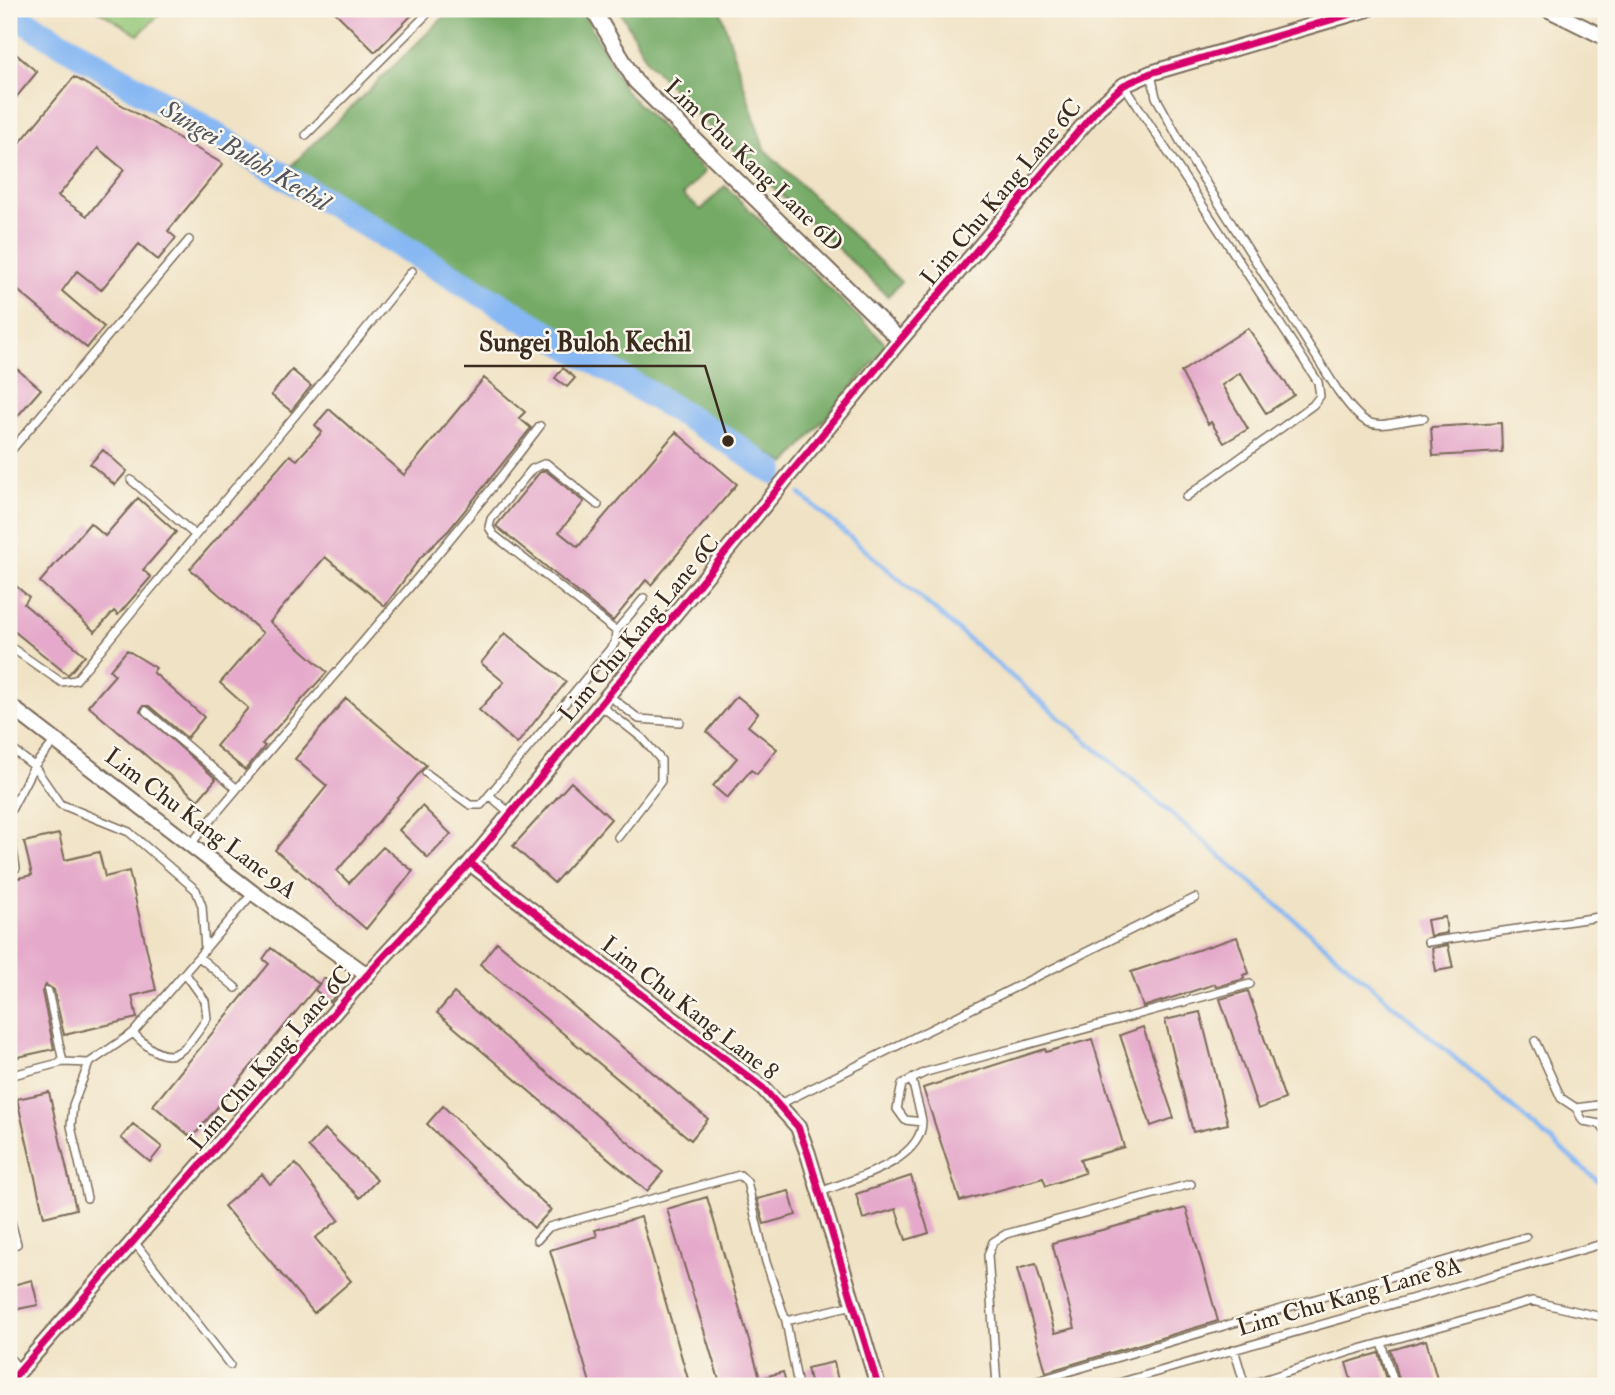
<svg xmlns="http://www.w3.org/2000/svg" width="1615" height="1395" viewBox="0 0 1615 1395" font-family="'IM FELL Double Pica',serif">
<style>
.green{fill:#92c474;stroke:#667749;stroke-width:2}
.forest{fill:#75aa66;stroke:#586a42;stroke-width:2}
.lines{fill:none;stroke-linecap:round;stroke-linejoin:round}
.stream{stroke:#87b8f3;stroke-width:4.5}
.river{stroke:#87b8f3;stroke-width:26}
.building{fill:#e5aacb;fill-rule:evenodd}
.lane-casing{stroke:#7a6a58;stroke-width:10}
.street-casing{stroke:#7a6a58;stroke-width:18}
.lane{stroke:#fff;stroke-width:7}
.street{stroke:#fff;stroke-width:14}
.cycleway-casing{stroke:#fbf7ec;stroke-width:11}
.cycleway{stroke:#d6006c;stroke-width:7}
.labels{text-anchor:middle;stroke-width:5;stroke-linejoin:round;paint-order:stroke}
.street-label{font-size:24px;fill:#3b2a1e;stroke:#fbf7ec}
.water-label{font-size:26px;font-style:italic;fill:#52555e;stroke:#fbf7ec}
.leader{fill:none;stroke:#3b2a1e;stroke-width:2.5}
.callout-dot{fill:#3b2a1e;stroke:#fbf7ec;stroke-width:2.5}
.callout-label{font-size:26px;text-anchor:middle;font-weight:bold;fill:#3b2a1e;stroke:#fbf7ec;stroke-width:5;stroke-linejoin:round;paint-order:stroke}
</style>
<rect width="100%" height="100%" fill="#fbf7ec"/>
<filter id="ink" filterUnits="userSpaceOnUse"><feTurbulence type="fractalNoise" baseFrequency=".0143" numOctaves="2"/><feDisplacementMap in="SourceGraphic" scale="14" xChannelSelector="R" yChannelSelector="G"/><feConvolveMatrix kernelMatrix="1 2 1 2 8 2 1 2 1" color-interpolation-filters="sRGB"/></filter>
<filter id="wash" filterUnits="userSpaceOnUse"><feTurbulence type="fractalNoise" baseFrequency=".00686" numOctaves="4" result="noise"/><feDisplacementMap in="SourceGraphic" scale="28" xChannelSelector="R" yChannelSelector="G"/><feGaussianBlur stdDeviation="1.57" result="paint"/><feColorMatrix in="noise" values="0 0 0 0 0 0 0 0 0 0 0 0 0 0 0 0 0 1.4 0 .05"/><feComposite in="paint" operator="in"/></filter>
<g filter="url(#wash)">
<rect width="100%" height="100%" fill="#f0e2c4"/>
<path class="green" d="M96,9h69l-27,26z"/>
<path class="forest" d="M452,9h129l46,84 78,78 -22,24 18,15 24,-24 163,160 -102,118 -496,-297z
M619,9h101l44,140 137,133 -13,14 -186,-176 -54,-58z"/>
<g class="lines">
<path class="stream" d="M800,494l806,694"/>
<path class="river" d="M9,12l719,429 44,30"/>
</g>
<g id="blocks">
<path class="building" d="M332,9h86l-43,43z
M9,48l28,24 -28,34z
M74,77l149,87 -55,67 8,7 -18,22 -19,-16 -38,46 -24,-19 -15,20 42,36 -17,21 -78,-65v-127zM98,148l26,22 -37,46 -29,-20z
M1248,328l46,67 -28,18 -26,-40 -18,12 26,44 -24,14 -13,-21 -3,2 -27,-52z
M563,368l12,10 -8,9 -12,-9z
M17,369l24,20 -32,37v-48z
M292,370l19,16 -20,25 -20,-16z
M484,378l41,34 -6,6 12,10 -82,102 -28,27 -36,49 -60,-49 -32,38 -23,27 57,50 -65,72 3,2 -20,24 -29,-24 32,-38 -28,-25 43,-50 -73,-64 100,-114 7,5 25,-28 -7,-7 14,-16 75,66z
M1501,423l1,29 -69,4 -2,-29z
M676,432l61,52 -86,101 -5,-5 -33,41 -117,-95 43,-53 6,-3 39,32 -25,30 19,15z
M103,450l24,21 -12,14 -25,-21z
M138,498l38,34 -33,38 8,7 -33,38 -4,-4 -19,21 -55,-50 50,-59 15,13z
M9,580l20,17 -5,7 61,51 -17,20 -59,-48z
M505,633l61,49 -49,62 -38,-34 25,-28 -23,-19z
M127,650l29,18 -3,4 51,45 -17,21 -38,-32h-6l-3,5 76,68 -18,21 -110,-94 27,-31 -5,-5z
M737,696l21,17 -10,13 29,23 -20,25 -6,-4 -24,28 -14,-12 24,-28 -30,-26z
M346,698l80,67 -89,106 12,12 34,-36 30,24 -47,58 -91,-79 52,-64 -32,-27z
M571,782l40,37 -57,64 -41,-37z
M422,806l29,28 -23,24 -29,-28z
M59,834l6,26 34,-8 6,25 24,-6 27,119 -24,6 5,22 -73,17 -10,-45 -8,-5 -4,7 12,57 -45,10v-179l23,-5 -8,-33z
M1445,917l2,16 -17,3 -3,-16z
M1237,937l12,36 -6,2 1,4 -28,8 -1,-3 -72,23 -12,-35z
M497,942l211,177 -17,21 -211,-176z
M1448,945l5,23 -17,3 -4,-23z
M271,948l48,36 -127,154 -39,-33 116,-141 -6,-5z
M324,978l16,12 -10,12 -15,-12z
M1248,991l37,108 -27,10 -38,-110z
M454,993l209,179 -16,19 -210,-178z
M1200,1012l28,112 -35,8 -28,-112z
M1143,1027l31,91 -23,8 -31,-91z
M1092,1039l32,108 -44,13 5,13 -39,13 -3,-8 -83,23 -37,-113 122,-39 1,3z
M49,1092l27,117 -32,8 -27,-118z
M443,1106l108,104 -17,18 -107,-104z
M133,1124l29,23 -12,15 -29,-24z
M325,1129l52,51 -17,18 -52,-51z
M296,1164l43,56 -24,18 36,43 -37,32 -90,-107 38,-32 8,10z
M911,1176l18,57 -23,7 -10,-31 -33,10 -7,-25z
M789,1191l7,24 -32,9 -7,-25z
M707,1197l53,181 23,-6 4,14h-54l-2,-6 -11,3 -53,-174z
M1186,1208l32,113 -172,51 -29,-103 19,-5 19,69 20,-5 -23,-85z
M641,1217l49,169h-99l-41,-136 47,-14 -2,-6z
M32,1280l6,25 -25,5 -4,-24z
M1426,1340l13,46h-38l-10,-36z
M1379,1353l10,33h-36l-7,-23z
M834,1362l5,24h-28l-4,-18z"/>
</g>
</g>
<g filter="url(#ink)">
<use href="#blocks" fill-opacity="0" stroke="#7a6a58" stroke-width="2"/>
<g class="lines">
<g class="lane-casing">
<path id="lane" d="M1151,74l5,23 29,53 153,241c33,45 34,34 86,27
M1124,85l194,297 2,14 -7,9 -127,92
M306,135l126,-126
M9,453l180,-213
M131,480l63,54
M598,505l-52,-42 -14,6 -41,50 -2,8 5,8 122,96
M9,646l52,36 15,-2c111,-137 227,-270 336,-409
M608,695l31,24 41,3
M600,705l42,33 19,22v21l-43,56
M146,711l90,77
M9,747l25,19 26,38 69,28 67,58 6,16 3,44
M426,773l44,32h11l134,-162 1,-12 28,-33
M489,795l21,18
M9,814l25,-48 21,-25
M9,827l7,41
M190,845c116,-141 240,-274 350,-419
M1428,942l178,-26
M199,957l37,31
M48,991l15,71
M133,1033c36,37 49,24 74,-15l-2,-17 -20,-28
M1535,1041l26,57 15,10 7,13 17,3 6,8
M9,1076l54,-14 26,1 44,-30 120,-140
M912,1079l-10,5 -5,25 8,11 17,2
M780,1104l415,-206
M1576,1108l30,-4
M820,1192c30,-12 103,-30 102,-71 -1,-8 -8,-30 -10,-42l14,-7 324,-88
M87,1198l-16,-72 2,-21 16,-42
M9,1214l8,30 -8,2
M537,1240l12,-13 191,-52 7,7 19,80 20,59 12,65
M135,1243l95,122
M786,1321l67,-16
M1382,1343l13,43
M1234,1349l11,37
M9,1357l11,13
M997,1386l-9,-131 5,-13 13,-8 185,-50
M1020,1386l506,-149
M1108,1386l494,-142
M1245,1386l104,-34 183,-51 74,17"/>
</g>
<g class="street-casing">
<path id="street" d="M593,9l42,72 265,259
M1547,9l59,29
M9,705l244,188 114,82
M470,863l293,225 35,39 10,27 70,232
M9,1383l358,-408 103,-112 430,-523 199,-233 25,-22 27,-12 217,-64"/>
</g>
<use href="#lane" class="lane"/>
<use href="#street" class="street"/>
<g class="cycleway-casing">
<path id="cycleway" d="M470,863l293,225 35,39 10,27 70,232
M9,1383l358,-408 103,-112 430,-523 199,-233 25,-22 27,-12 217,-64"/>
</g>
<use href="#cycleway" class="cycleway"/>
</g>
</g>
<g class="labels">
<g class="street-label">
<text transform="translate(754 165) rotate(44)" y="8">Lim Chu Kang Lane 6D</text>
<text transform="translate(1001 192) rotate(-50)" y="8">Lim Chu Kang Lane 6C</text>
<text transform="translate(639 628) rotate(-50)" y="8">Lim Chu Kang Lane 6C</text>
<text transform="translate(201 823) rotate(37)" y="8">Lim Chu Kang Lane 9A</text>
<text transform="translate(690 1008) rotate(38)" y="8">Lim Chu Kang Lane 8</text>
<text transform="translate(270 1058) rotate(-49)" y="8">Lim Chu Kang Lane 6C</text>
<text transform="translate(1349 1296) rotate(-16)" y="8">Lim Chu Kang Lane 8A</text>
</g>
<g class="water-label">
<text transform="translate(246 155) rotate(31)" y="9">Sungei Buloh Kechil</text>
</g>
</g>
<path class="leader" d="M728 441L705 366H464"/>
<circle class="callout-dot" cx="728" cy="441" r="7"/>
<g class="callout-label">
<text x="585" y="351">Sungei Buloh Kechil</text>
</g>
<rect width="1615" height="1395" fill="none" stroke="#fbf7ec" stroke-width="35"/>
</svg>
